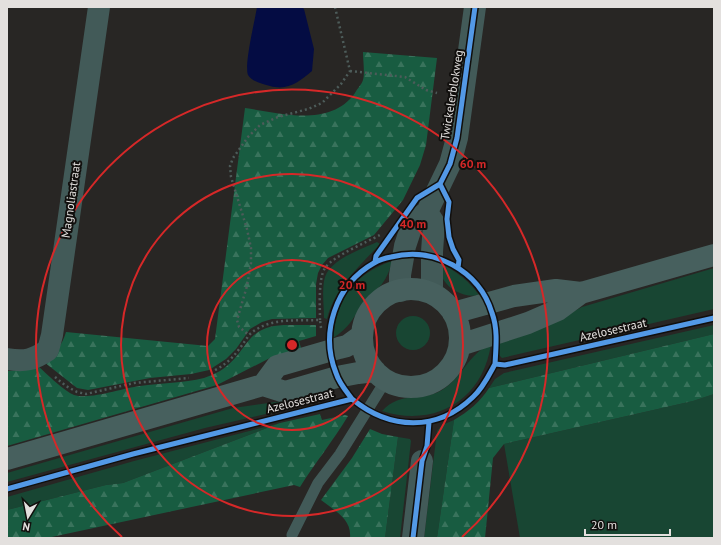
<svg xmlns="http://www.w3.org/2000/svg" width="721" height="545" viewBox="0 0 721 545" font-family="'PT Sans',sans-serif">
<style>
.green{fill:#184633}
.forest{fill:url(#forest-firs)}
.water{fill:#040c43}
.lines{fill:none;stroke-linecap:round;stroke-linejoin:round}
.path{stroke:#4d5c5a;stroke-width:2.5;stroke-dasharray:2 3;stroke-linecap:butt}
.lane{stroke:#425a58;stroke-width:11}
.street{stroke:#425a58;stroke-width:22}
.secondary{stroke:#47605e;stroke-width:22}
.cycleway-casing{stroke:#110f0d;stroke-width:8}
.cycleway{stroke:#5399e6;stroke-width:5}
.ring{fill:none;stroke:#d62828;stroke-width:2}
.labels{text-anchor:middle;stroke-width:4;stroke-linejoin:round;paint-order:stroke}
.street-label{font-size:12px;fill:#e3e0de;stroke:#110f0d}
.centre{fill:#d62828;stroke:#110f0d;stroke-width:2}
.ring-label{font-size:12px;text-anchor:middle;font-weight:bold;fill:#d62828;stroke:#110f0d;stroke-width:4;stroke-linejoin:round;paint-order:stroke}
</style>
<defs>
<pattern id="forest-firs" width="22" height="20" patternUnits="userSpaceOnUse"><rect width="22" height="20" fill="#185c41"/><path d="M5 1l3.5 6h-7zM16 11l3.5 6h-7z" fill="#39735c"/></pattern>
</defs>
<rect width="100%" height="100%" fill="#282624"/>
<path class="green" d="M377,242l3,2c-21,23 -45,43 -53,75l-3,-1c0,-12 -2,-25 0,-37 3,-21 36,-31 53,-39z
M392,261c-2,9 -5,16 -10,23 -6,7 -13,11 -18,18 -10,15 -15,26 -31,36 4,-39 21,-64 59,-77z
M440,263c16,8 29,18 39,32 -13,3 -29,-4 -36,-16 -2,-5 -2,-11 -3,-16z
M714,268v41l-212,49 -4,-4 2,-12 47,-17 35,-18z
M396 333a17 17 0 1 1 34 0a17 17 0 1 1-34 0Z
M714,325v9l-225,54 6,-9 9,-6z
M491,344c-8,56 -56,84 -109,67 20,-21 37,-8 60,-21 20,-12 27,-37 49,-46z
M315,393l2,9 -112,26 -198,54v-9l226,-65 57,-8z
M714,394v144h-194l-16,-94 189,-43z
M454,420l-17,118h-13l13,-107 5,-6z
M280,423l-157,60 -17,2 -99,25v-13l127,-36z
M398,437l12,2 1,2 -11,97h-15z"/>
<path class="forest" d="M363,52l74,6 -11,87 -6,20 -17,35 -29,35 -46,23 -6,7 -4,8 -2,11v34l-44,1 -10,3 -12,7 -14,20 -10,10 -17,11 -18,4 -41,4 -62,12 -11,-2 -33,-26c10,-5 19,-19 22,-30l142,14 7,-7 30,-231c35,5 85,20 110,-15 2,-4 7,-9 8,-13 2,-7 0,-20 0,-28z
M284,325h32v11l-17,5 2,7 -33,11 -51,26 -210,61v-75l19,-1 13,-3c9,8 25,24 35,28 16,5 49,-7 66,-9 21,-3 43,-3 64,-8 5,-2 11,-4 16,-7 29,-18 23,-44 64,-46z
M714,334v60l-21,7 -189,43 -11,14 -8,80h-48l17,-118c14,-8 27,-19 35,-32z
M320,414l2,6 23,-5 3,1c-15,25 -33,47 -48,71l-6,-2 -247,53h-40v-28l99,-25 17,-2 157,-60z
M370,429l12,5 16,3 -13,101h-35c2,-19 -15,-27 -29,-38l31,-42z"/>
<path class="water" d="M257,7h45l2,2 10,40 -2,22c-13,11 -24,20 -42,15 -7,-2 -18,-4 -22,-11 -4,-10 7,-55 9,-68z"/>
<g class="lines">
<path class="path" d="M350,71l55,6 21,13 11,3
M320,320c0,-12 -2,-41 5,-52 8,-12 42,-26 55,-33
M321,328l-1,-8c-24,1 -52,-3 -71,15l-10,-8 -2,-7 10,-34 4,-23v-15l-4,-19 -16,-52 -1,-11 3,-8 15,-21 12,-12 18,-8 30,-8 14,-6 19,-19 9,-13 -15,-64
M215,370c16,-8 24,-20 34,-35
M55,377l11,9 11,6 9,2 48,-11 55,-5"/>
<path class="lane" d="M292,535l26,-52 22,-29 46,-74"/>
<path class="street" d="M427,212l7,11 -2,29v41
M400,291v-16l5,-29 8,-24 14,-10 23,-48 7,-26 18,-131
M7,359c18,3 26,1 41,-9l4,-15 47,-328
M413,538l9,-77"/>
<path class="secondary" d="M362 338a49 49 0 1 1 98 0a49 49 0 1 1-98 0Z
M453,313l61,-17 42,-6 25,3
M460,345l68,-22 30,-13 23,-17 133,-38
M263,385l14,-19 62,-18 8,-2 15,-11
M7,459l256,-74 22,7 52,-15 21,-4 17,-2"/>
<g class="cycleway-casing">
<path id="cycleway" d="M440,184l10,-20 7,-26 18,-131
M440,184l9,18 -2,17 2,18 4,12 6,11 -1,8
M375,262l1,-6 41,-58 23,-14
M352,399c-6,-8 -13,-16 -16,-26 -16,-40 -1,-88 38,-110 5,-3 11,-5 17,-6 42,-11 88,13 101,56 6,16 4,34 3,51
M7,489l126,-35 219,-55c38,31 85,33 121,-2 10,-9 16,-22 22,-33l10,1 209,-47
M413,538l9,-77 5,-15 2,-24"/>
</g>
<use href="#cycleway" class="cycleway"/>
</g>
<g class="ring">
<circle cx="292" cy="345" r="85"/>
<circle cx="292" cy="345" r="171"/>
<path d="M122 537A256 256 0 1 1 462 537"/>
</g>
<g class="labels">
<g class="street-label">
<text transform="translate(452 95) rotate(-81)" y="4">Twickelerblokweg</text>
<text transform="translate(71 200) rotate(-82)" y="4">Magnoliastraat</text>
<text transform="translate(613 330) rotate(-13)" y="4">Azelosestraat</text>
<text transform="translate(300 401) rotate(-14)" y="4">Azelosestraat</text>
</g>
</g>
<circle cx="292" cy="345" r="6" class="centre"/>
<g class="ring-label">
<text x="473" y="168">60 m</text>
<text x="413" y="228">40 m</text>
<text x="352" y="289">20 m</text>
</g>
<rect width="721" height="545" fill="none" stroke="#e3e0de" stroke-width="16"/>
<g transform="translate(28 517) rotate(190)" stroke="#110f0d" stroke-width="3" paint-order="stroke">
<path d="M0-3L7 15L0 10L-7 15Z" fill="#e3e0de"/>
<text y="-6" font-size="11" font-weight="bold" text-anchor="middle" fill="#e3e0de">N</text>
</g>
<path d="M585 529v6h85v-6" fill="none" stroke="#e3e0de" stroke-width="2"/>
<text x="591" y="529" font-size="12" fill="#e3e0de" stroke="#110f0d" stroke-width="3" paint-order="stroke">20 m</text>
</svg>
